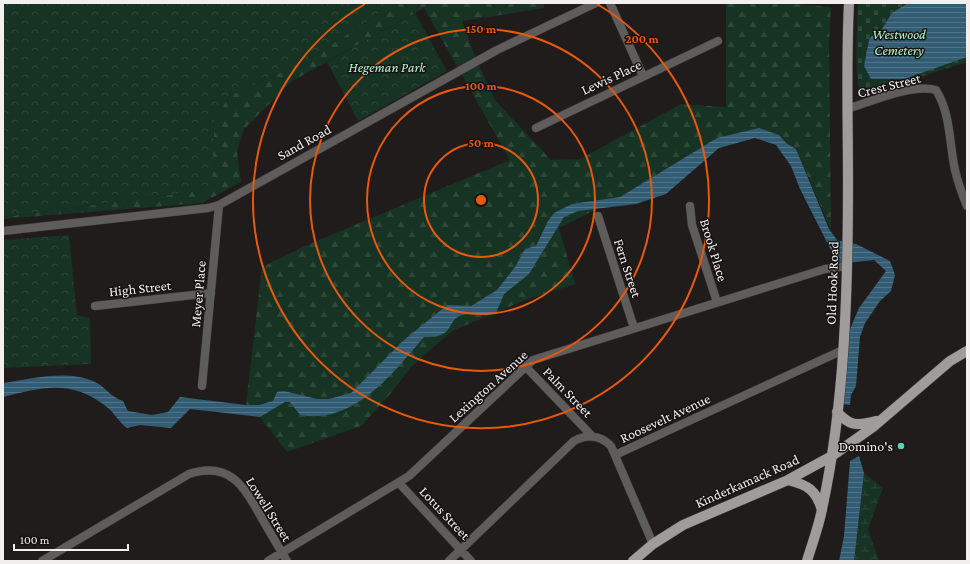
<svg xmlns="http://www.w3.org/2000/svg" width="970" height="564" viewBox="0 0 970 564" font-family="'Crimson Pro',serif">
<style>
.forest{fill:url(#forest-firs)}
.wetland{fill:url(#wetland-marsh)}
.cemetery{fill:url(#cemetery-stones)}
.park{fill:url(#park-crowns)}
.water{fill:url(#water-rules)}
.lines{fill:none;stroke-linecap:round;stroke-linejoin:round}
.minor-casing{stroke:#3d3a39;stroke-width:9}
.major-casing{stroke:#3d3a39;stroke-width:11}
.minor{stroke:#5f5c5c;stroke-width:8}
.major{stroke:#a19c9c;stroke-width:10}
.ring{fill:none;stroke:#e8590c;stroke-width:2}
.poi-dot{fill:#5bcebc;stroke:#171312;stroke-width:1.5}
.labels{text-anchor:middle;stroke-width:3;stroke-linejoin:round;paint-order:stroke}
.park-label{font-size:14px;font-style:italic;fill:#adf6cd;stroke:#171312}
.street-label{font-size:14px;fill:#f2efee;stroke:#171312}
.poi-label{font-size:14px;fill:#f2efee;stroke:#171312;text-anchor:end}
.centre{fill:#e8590c;stroke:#171312;stroke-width:2}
.ring-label{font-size:12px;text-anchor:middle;font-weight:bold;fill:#e8590c;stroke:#171312;stroke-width:3;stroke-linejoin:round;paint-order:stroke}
</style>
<defs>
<pattern id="forest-firs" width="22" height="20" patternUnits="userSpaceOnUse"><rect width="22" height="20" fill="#163324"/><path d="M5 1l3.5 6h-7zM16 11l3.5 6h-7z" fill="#2d4739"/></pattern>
<pattern id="wetland-marsh" width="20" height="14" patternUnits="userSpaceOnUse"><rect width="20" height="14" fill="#163324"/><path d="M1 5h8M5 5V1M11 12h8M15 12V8" fill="none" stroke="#2d4739"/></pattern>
<pattern id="cemetery-stones" width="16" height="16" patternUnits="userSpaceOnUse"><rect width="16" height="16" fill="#163324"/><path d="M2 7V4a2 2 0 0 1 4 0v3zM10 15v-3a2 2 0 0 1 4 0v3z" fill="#2d4739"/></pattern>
<pattern id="park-crowns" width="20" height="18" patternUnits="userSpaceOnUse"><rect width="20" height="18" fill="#163324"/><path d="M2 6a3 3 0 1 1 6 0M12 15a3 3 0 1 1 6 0" fill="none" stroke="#2d4739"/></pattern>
<pattern id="water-rules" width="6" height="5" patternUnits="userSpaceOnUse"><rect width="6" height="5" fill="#335c75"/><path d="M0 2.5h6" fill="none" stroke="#517489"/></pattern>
</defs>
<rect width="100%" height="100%" fill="#201c1b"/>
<path class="forest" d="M387,3h157v5l-82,13 13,36 20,43 56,60 29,-1 101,-55 45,3v-104h57l48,4 -2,36 2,187 -35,-81 -10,-6 -7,-8 -62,3 -91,56 -6,3 -24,5 9,3 -46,23 16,56 -52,17 -71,30 -41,36 -19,25 -31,34 -74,26 -27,-35 -14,-12 16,-138 45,-22 203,-85 -86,-152 -132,73 -48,48 -7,22 4,31 -39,21 -199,16v-2l195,-26 14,-9 2,-61 15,-25 75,-34 70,-45z"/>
<path class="wetland" d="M864,473l19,15 -15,41 11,32h-25z"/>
<path class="cemetery" d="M858,3h109v59l-107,34c-6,-30 -3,-63 -2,-93z"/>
<path class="park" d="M3,3h384l-13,14 -70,45 -75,34 -15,25 -2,62 -14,8 -195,26z
M415,13l32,58 -89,50 -31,-59z
M69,235l8,80 13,3 1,46 -88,4v-128z"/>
<path class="water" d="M908,3h59v54l-63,22h-33l-7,-13 5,-26 3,-4 6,-3 4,-4 10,-16z
M759,128l20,7 7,8 10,6 33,80 8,11 19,4 34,17 5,14 -4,16 -11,10 -15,22 -5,14 -4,49 -5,9 -1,10 -8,-1 8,-75 9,-21 27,-37 -12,-11 -36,4 -38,-75 -9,-23 -15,-21 -21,-7 -36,10 -53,46 -30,10 -58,7 -14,6 -35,57 -25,20 -8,19c-14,5 -23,-1 -34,2 -11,3 -10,14 -19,19 -5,3 -13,3 -19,3 -31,36 -70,88 -124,78l-10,-13h-5l-25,15 -70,-8 -19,19 -31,-3 -13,3c-8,-6 -12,-14 -19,-20 -35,-29 -65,-21 -105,-11v-14c29,-4 64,-14 92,-1 11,5 15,15 28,19l5,10 24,4 16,-3 12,-15 66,8h13l14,-4 4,-9 7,-1 33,8h12l22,-6 53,-53 37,-30 7,-5 23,1 26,-16 18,-23 10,-18 11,-3 12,-25 6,-8 18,-9 48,-7 97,-59z
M859,456l5,17 -10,88h-15l5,-25 6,-75z"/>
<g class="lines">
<g class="minor-casing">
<path id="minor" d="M610,3l33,73
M847,109c23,-7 65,-26 89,-19 15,24 13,53 19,80 3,13 7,24 12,36
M536,128l182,-87
M690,206l2,19 25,77
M598,216l36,112
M3,231l205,-23 11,-3 278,-155 99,-47
M95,306l116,-13
M525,366l67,70
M202,386l17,-181
M615,455l228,-105
M399,483l72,78
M42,561l147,-87c40,-13 54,11 71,41 9,16 18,31 27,46
M268,561l141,-85 124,-116 292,-91 22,-3
M449,561l125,-120c13,-7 26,-6 37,5l42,98"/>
</g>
<g class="major-casing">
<path id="major" d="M837,412c15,16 20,13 40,9
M788,480c20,5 28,10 34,30
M633,561l20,-17 30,-19 105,-45 44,-24 41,-29 77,-66 17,-10
M807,561c5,-17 12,-35 15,-52 23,-105 26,-221 26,-328 0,-60 -2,-118 1,-178"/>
</g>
<use href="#minor" class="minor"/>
<use href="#major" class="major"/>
</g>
<g class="ring">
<circle cx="481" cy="200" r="57"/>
<circle cx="481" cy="200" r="114"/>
<circle cx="481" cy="200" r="171"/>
<path d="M597 4A228 228 0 1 1 365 4"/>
</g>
<circle class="poi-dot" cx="901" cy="446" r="4"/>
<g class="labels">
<g class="park-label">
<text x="899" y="39">Westwood<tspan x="899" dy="16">Cemetery</tspan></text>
<text x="387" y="72">Hegeman Park</text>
</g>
<g class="street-label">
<text transform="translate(611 77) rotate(-25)" y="5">Lewis Place</text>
<text transform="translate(889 85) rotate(-14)" y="5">Crest Street</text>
<text transform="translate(304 142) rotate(-29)" y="5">Sand Road</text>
<text transform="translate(714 250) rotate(73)" y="5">Brook Place</text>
<text transform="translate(628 268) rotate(72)" y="5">Fern Street</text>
<text transform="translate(832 283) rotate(-88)" y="5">Old Hook Road</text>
<text transform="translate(140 288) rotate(-6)" y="5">High Street</text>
<text transform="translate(198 294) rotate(-85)" y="5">Meyer Place</text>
<text transform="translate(488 386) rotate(-42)" y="5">Lexington Avenue</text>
<text transform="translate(568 392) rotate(46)" y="5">Palm Street</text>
<text transform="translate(665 418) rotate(-25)" y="5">Roosevelt Avenue</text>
<text transform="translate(747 481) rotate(-24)" y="5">Kinderkamack Road</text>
<text transform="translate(269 509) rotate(58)" y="5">Lowell Street</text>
<text transform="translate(445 513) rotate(47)" y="5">Lotus Street</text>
</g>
<g class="poi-label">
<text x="893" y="451">Domino's</text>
</g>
</g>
<circle cx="481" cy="200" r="6" class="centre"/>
<g class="ring-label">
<text x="481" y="33">150 m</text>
<text x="642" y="43">200 m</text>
<text x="481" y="90">100 m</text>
<text x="481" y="147">50 m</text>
</g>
<rect width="970" height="564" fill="none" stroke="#f2efee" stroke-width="8"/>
<path d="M14 544v6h114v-6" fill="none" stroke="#f2efee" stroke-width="2"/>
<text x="20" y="544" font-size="12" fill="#f2efee" stroke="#171312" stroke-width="3" paint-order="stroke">100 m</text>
</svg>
